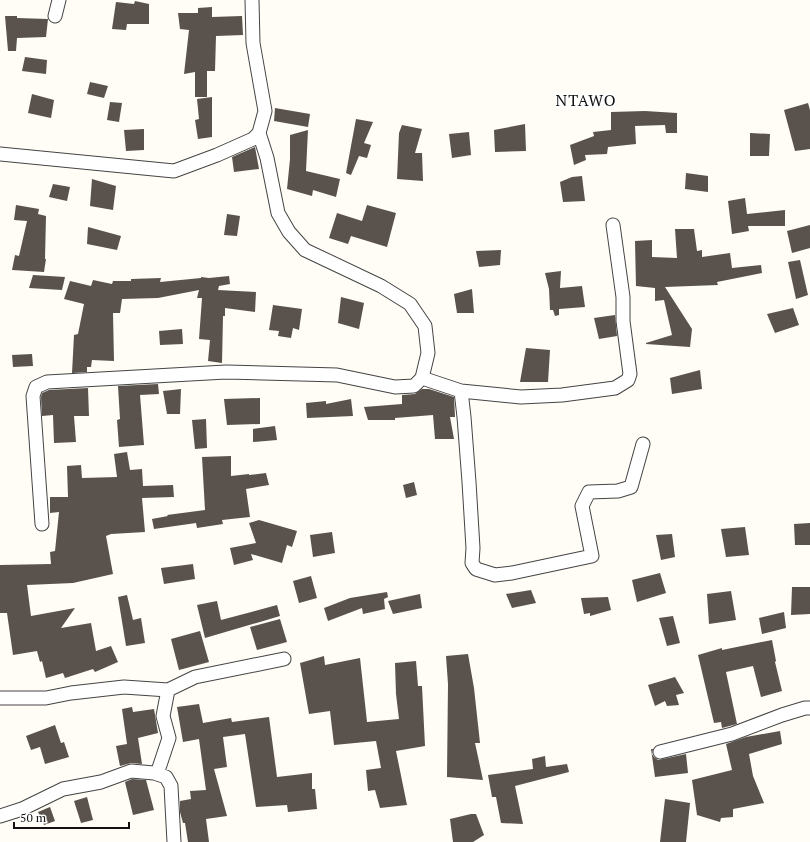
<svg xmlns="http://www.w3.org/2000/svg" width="810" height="842" viewBox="0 0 810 842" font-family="'PT Serif',serif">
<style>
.building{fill:#5a524d}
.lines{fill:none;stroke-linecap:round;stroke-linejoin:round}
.street-casing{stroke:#444;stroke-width:15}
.street{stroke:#fff;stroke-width:13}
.labels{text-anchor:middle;stroke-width:4;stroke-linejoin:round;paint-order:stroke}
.quarter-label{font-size:16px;letter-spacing:1px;fill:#111;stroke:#fff}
</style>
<rect width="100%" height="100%" fill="#fffdf5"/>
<path class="building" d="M135,1l14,3v20h-22l-1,6 -14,-1 4,-27 18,2z
M212,7v10l30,-1 1,19 -27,1 -1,35h-8v26h-12v-25l-11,2 5,-44 -9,-1 -2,-16h20v-5z
M5,16h12v2l31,1 -2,18 -29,1 -1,13h-8z
M25,57l22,3 -1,14 -24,-3z
M90,82l18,4 -4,12 -17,-4z
M32,94l22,6 -3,18 -23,-5z
M212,97v40l-14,2 -3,-19 4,-1 -2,-20z
M110,102l12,1 -3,19 -12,-2z
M808,103l2,7v39l-15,2 -11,-41z
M275,108l35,6 -2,13 -34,-6z
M645,111l32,2v20h-11l-1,-8 -30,1 1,18 -28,3 -1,7 -22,1 1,5 -12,5 -4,-20 24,-9 -1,-4 18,-2v-18z
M356,119l17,3 -9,21 7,2 -4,13 -8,-2 -8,19 -5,-2z
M525,124l1,27 -31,1 -1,-22z
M402,125l20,4 -7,24h7l1,28 -26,-2 2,-46z
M144,129v21l-18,1 -2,-21z
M308,130l-2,41 34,8 -4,18 -23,-7 -1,6 -25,-7 3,-30v-24z
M469,132l2,23 -19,3 -3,-24z
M750,133l20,1 -1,22h-19z
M255,147l4,22 -25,3 -2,-15z
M686,173l22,3v16l-23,-3z
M582,176l3,25 -22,1 -3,-20 12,-5z
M92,179l24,7 -3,24 -23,-4z
M53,184l17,3 -3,14 -18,-4z
M745,198l2,16 38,-4v16h-37l1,5 -17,3 -4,-33z
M16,205l23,4 -1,5 8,2 -1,43h1l-2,13 -32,-2 3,-15 4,1 8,-35 -13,-1z
M367,205l29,8 -9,34 -36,-11 -3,8 -19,-6 8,-25 25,8z
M227,214l13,2 -3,20 -13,-1z
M810,225v23l-18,5 -5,-22z
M88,227l33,9 -4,14 -30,-6z
M675,229h19l3,22 5,-1v7l28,-4 2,15 29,-3 1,8 -45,9 1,3 -53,2 27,42 -2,18 -44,-3v-1l26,-8 -8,-35 -9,1v-13l-19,-2 -1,-45 17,-1v17l25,1z
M501,250l-1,15 -21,2 -3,-16z
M800,260l8,35 -12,4 -8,-37z
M561,271l-1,17 22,-2 3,21 -26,2v6l-4,1 -2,-6h-3l-1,-21 -4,-16z
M33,275l32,2 -3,13 -33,-2z
M229,276l1,8 -11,2 -1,4 38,2 -1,20 -30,-4v8h-2l-1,47 -14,-2 2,-21 -11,-1 3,-41h-5l2,-8 -41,8 -36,1 -2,14h-7l1,48 -22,-1 -1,7h-4v5l-15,1 2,-38 4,-1 6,-30 -20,-5 6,-18 21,5 2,-6 19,4 1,-3h18v-2l30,-1 -1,4 41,-4v-1l8,1z
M472,289l2,24h-17l-3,-19z
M341,297l23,6 -5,26 -21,-6z
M273,305l29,4 -3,21 -6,-2 -2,10 -13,-2 1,-5 -10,-1z
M793,308l6,17 -24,8 -8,-19z
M615,315l2,21 -18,3 -5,-21z
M182,329l1,15 -23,1 -1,-14z
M526,348l24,2 -2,32h-28z
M32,354l1,12 -20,1 -1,-12z
M700,370l2,19 -30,5 -2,-16z
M158,384l1,10 -19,1 4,50 -25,2 -2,-27 3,-1 -2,-33z
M88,388l1,28h-15l2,26 -22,1 -1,-28 -11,1 -1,-19 1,-4 7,-3z
M181,389l-1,25h-13l-4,-23z
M422,389h7l25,8 1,20h-5l4,22h-19l-2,-24 -38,3v2h-27l-4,-13 38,-3v-9l13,-1z
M260,398v26l-33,1 -3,-26z
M351,399l2,17 -46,2 -1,-15 20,-2v3z
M206,419l1,29 -12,1 -3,-29z
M275,426l2,14 -24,2v-13z
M127,452l3,18 12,-1 1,17 30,-1 1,12 -32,1 3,34 -34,2 -5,2 7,38 -40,9 -46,2 4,31 44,-8 -14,20 30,-5 5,28 15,-5 7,16 -23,10 -2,-3 -28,9 -2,-5 -17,5 -4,-17 -2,1 -3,-11 -24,4 -6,-42h-7v-48l51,-1 -1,-12 5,-1 4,-39 -9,1v-16h18l-1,-31 14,-1 1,13 35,-1 -3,-23z
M231,456v20l18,-2v1l17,-2 3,12 -23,4 4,28 -28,3 1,4 -26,4 -1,-5 -42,6 -2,-10 16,-3 -1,-1 38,-5 -3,-53z
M414,482l3,13 -11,3 -3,-13z
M259,520l38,11 -5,16 -5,-2 -5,18 -31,-9 2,6 -19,5 -4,-17 26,-5 -7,-20z
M810,523v22h-15l-1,-21z
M745,527l4,28 -23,2 -5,-28z
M332,532l3,21 -22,4 -3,-22z
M672,534l3,23 -14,3 -5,-25z
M193,564l2,15 -31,5 -3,-16z
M660,573l6,20 -29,9 -5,-22z
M311,576l6,22 -18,5 -6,-22z
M792,587h18v27l-19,1z
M531,590l5,13 -24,5 -6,-14z
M731,591l5,29 -27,4 -2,-30z
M387,592l1,5 -4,2 1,10 -22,5 -1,-6 -34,13 -4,-13 26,-10z
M420,594l2,14 -29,6 -5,-13z
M127,595l6,25 8,-2 4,25 -19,3 -8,-49z
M608,597l3,13 -21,6v-3l-6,1 -3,-16z
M217,601l4,19 56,-15 3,11 -75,22 -8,-33z
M784,612l2,16 -24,6 -3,-16z
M673,616l7,27 -13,3 -8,-28z
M280,619l7,23 -30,8 -7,-23z
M200,631l9,31 -30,8 -8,-31z
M772,640l4,21 -1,1 7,29 -21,6 -8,-31 -27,6 11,52 -15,4 -1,-6 -7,1 -16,-68 24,-7v2z
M468,654l6,34 6,55h-5l8,37 -36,-3 1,-93 -2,-28z
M324,656l1,9 35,-7 7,64 32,-3 -3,-25 -1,-31 21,-2 2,25h4l3,60 -29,5 11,54 -27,3 -5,-18 -7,1 -2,-21 15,-2 -5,-27 -42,4 -4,-34 -21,3 -9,-51z
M675,677l9,16 -8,2 3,10 -12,1 -2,-5 -10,5 -7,-21z
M199,704l4,19 28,-5 1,4 37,-5 8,60 35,-4v16h3l2,20 -29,3 -1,-7 -31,2 -11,-73 -22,3 4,30 -13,2 13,47 -21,3 3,23h-21l-3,-19h-2l-3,-11v-11l11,-2 -1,-8 16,-1 -7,-51 -16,3 -6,-35z
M132,707l1,5 21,-3 4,24 -20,5 4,26 -11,-1 -11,3 -4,-20 11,-2 -5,-35z
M55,725l6,18 3,-1 5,15 -24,7 -5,-17 -9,3 -5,-14z
M780,731l2,13 -33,10 4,22 11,27 -31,6v8l-12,1 -1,4 -23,-7 -5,-35 40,-10 -6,-26 20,-7z
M651,749h2l-1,5 2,3 4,3 28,-6 2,19 -33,4z
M545,756l1,11 21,-3 2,8 -54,14 8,38 -22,-1 -5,-26h-4l-4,-22 45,-6 -1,-10z
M132,779l14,1 8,30 -21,5 -8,-33z
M87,797l6,23 -12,3 -7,-22z
M665,799l25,4 -4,39h-26z
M50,807l5,14 -11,4 -6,-13z
M471,814h5l8,21 -11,7h-20l-3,-23z"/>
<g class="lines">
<g class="street-casing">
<path id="street" d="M55,16l4,-16
M0,154l174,17 43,-16 36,-16 6,-6 6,-22 -12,-68 -1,-43
M422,378l39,13 60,6 41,-2 53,-7 13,-8 2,-6 -7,-53v-24l-10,-72
M461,391l3,26 5,65 4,66 -1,15 4,6 19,6 17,-2 80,-17 -10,-50 7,-14 29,-1 13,-4 12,-43
M42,524l-9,-128 3,-9 11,-5 179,-10 111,3 58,12 19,-1 8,-8 6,-25 -3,-27 -15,-22 -29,-18 -76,-36 -16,-18 -11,-19 -11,-55 -8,-25
M0,698h46l25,-5 53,-6 44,3
M660,752l72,-18 50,-19 23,-7h5
M157,774l12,-36 -6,-22 5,-26 27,-13 89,-18
M0,816l22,-7 41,-20 38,-7 30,-11 23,2 12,4 5,9 3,56"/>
</g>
<use href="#street" class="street"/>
</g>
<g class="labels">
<g class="quarter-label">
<text x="586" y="106">NTAWO</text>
</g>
</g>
<path d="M14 822v6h115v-6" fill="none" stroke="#111111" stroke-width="2"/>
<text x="20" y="822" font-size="12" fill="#111111" stroke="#ffffff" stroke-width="3" paint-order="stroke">50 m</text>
</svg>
